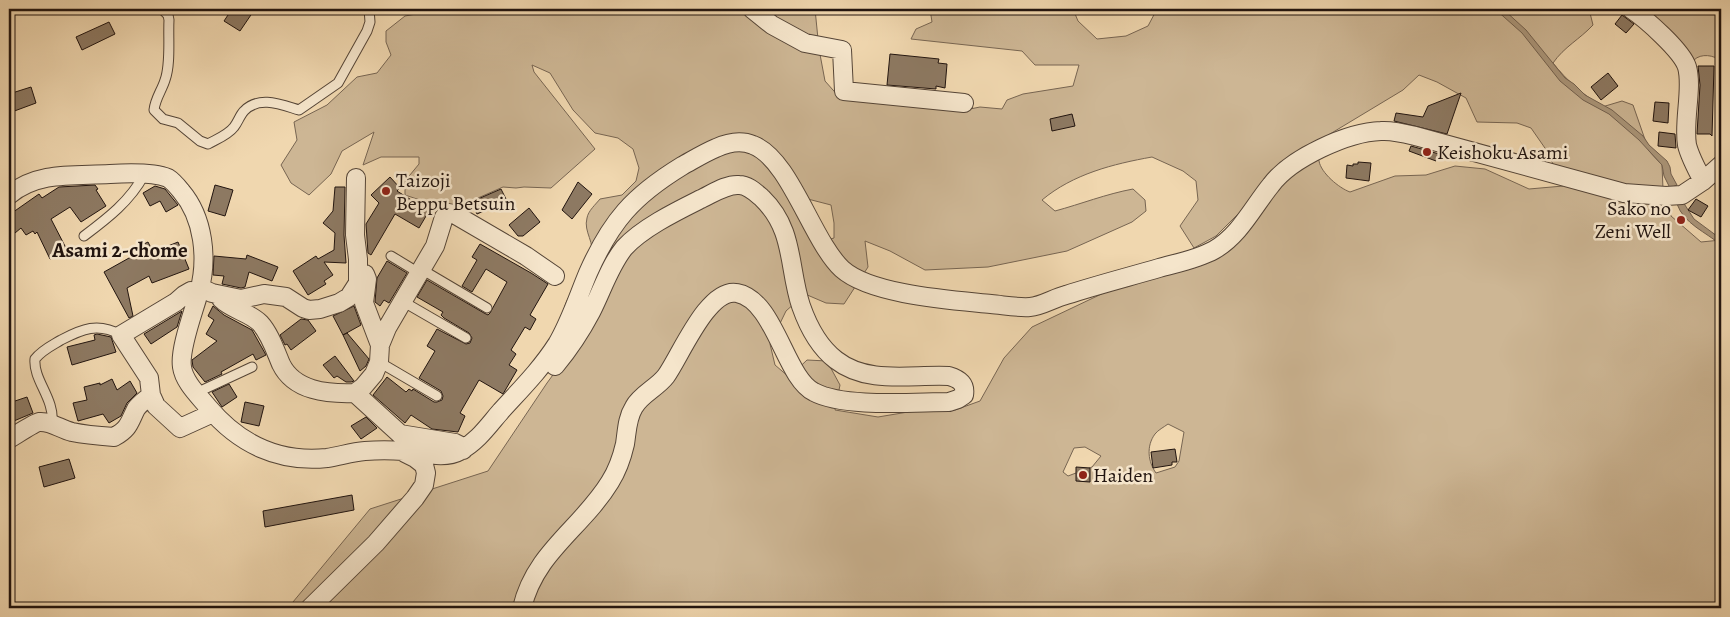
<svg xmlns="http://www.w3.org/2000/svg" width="1730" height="617" viewBox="0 0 1730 617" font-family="Alegreya,serif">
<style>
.green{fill:#cdb694;stroke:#776552;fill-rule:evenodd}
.water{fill:#aa9579;stroke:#73614f}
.building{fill:#8d7962;stroke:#21140f}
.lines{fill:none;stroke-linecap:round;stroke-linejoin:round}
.lane-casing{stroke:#554537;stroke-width:11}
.street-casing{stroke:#554537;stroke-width:20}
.lane{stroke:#f5e5cb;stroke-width:9}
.street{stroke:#f5e5cb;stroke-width:18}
.poi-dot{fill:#8f2418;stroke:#f5e5cb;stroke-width:2}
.labels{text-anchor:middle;stroke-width:5;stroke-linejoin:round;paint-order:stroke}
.poi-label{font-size:20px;fill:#21140f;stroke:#f5e5cb;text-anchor:start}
.neighbourhood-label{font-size:21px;font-weight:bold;fill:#21140f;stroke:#f5e5cb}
</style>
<rect width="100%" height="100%" fill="#f0d7af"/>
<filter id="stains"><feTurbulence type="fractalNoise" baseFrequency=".004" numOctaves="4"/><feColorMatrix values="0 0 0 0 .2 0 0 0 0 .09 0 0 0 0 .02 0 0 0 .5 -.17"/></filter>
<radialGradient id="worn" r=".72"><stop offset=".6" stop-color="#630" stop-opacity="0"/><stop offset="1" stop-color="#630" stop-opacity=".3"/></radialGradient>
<path class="green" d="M433,9h382l4,40 6,32 16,18 124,11 15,-3 22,2 5,-9 16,-6 50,-8 6,-21h-44l-13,-14 -111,-12 5,-10 16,-7 -2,-13h143l5,12 19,18 29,-3 22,-10 9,-17h432l4,16c-13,14 -29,22 -40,38 14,18 30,31 49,44l20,-6 11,4 16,46 13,14 1,24 8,27 30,26 20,-2v368h-1433l82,-99 118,-38 59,-88 25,-34c-23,-45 3,-53 19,-91 5,-15 -8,-26 -4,-40 1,-7 9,-14 13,-19l22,-4 14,-14 3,-13 -6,-19 -15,-11 -23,-5 -22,-23 -23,-37 -18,-8 2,7 61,77 -44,39 -27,-1 -8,1 -13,-1 -41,18 -18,3 -39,-13v-14l14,-17v-7h-38l-18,8 11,-33 -32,19 -11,23 -22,21 -18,-12 -10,-18 16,-25 -3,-18 33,-17 30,-28 20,-4 14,-18 -5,-13v-11l19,-15 22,-4zM1419,75l18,7 29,16 11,24 40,1 14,5 16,23 16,35 -34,3 -44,-20 -30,-3 -29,9 -31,1 -45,16c-11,-4 -29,-19 -31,-31 -2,-7 0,-15 1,-21l83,-50zM1152,157l31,14 13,10 2,19 -18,26 14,22 22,-12 27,-27 4,24 -9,10 -11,9 -25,12 -90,25 -80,38 -28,31 -24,43 -25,9h-35l-42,7 -43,-7 5,-25 -13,-24 -20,-1 -18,17 -14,-12 -5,-21 16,-33 19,-17 21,9 18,1 24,-37 -3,-26 25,10 35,19 63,-3 79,-16 65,-29 14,-11 -1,-11 -12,-11c-27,5 -52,15 -78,22l-13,-11c31,-26 71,-36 110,-43zM804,198l27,7 3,18v15l-18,5zM1168,424l16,8 -5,29 -4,6 -19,6c-8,-11 -10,-27 -1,-39 3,-4 9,-7 13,-10zM1085,447l16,9 -9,11 -24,9 -5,-4 11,-24z
M1640,9h81v52c-7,-6 -20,-8 -27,-1l-33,-34z"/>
<path class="water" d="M1495,9h8l23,21 39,48 9,6 11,11 27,15 31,26 6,9 18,16 3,6 1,7 6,11 -7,3 -6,-12 -2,-11 -23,-25 -30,-26 -26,-14 -23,-19 -38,-48z
M1683,202l11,17 27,20v6c-15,-13 -37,-21 -44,-41z"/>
<path class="building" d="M232,9h23l-15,22 -16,-10z
M1622,15l12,9 -8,9 -11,-9z
M109,22l6,12 -33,16 -6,-13z
M890,54l49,5 -1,4 9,1 -2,24 -9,-2v3l-49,-4z
M1698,66h16l-2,70 -2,-2h-13l3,-49z
M1608,73l10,13 -17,14 -10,-13z
M31,87l5,16 -27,10v-19z
M1461,93l-14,41 -53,-13 2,-8 27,4 5,-11z
M1655,102l14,1 -1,20 -15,-2z
M1072,114l3,12 -23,5 -2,-12z
M1659,132l16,2 1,14 -18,-2z
M1411,146l28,8 -3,7 -27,-10z
M1358,162l13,1 -2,18 -23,-3 1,-13 6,1v-2h5z
M390,177l10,11 -3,3 32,20 -10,17 -24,-14 -24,41 -3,-2 -2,-29 13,-21 -8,-8z
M578,182l14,12 -20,25 -10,-9z
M95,185l3,4 -2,1 10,16 -25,16 -11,-15 -19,12 16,31 -17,9 -13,-27 -2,2 -2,-3 -7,4 -5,-7 -6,5 -6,-10v-8l30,-21 3,4 17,-11z
M215,185l18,5 -8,26 -17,-5z
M155,186l10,3 13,16 -12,7 -6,-11 -10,5 -7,-13z
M335,187h10l-1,48 2,28 -22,-1 9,13 -9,6 2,3 -18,11 -15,-24 23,-15 2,3 16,-9 1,-17 -12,-10 10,-12z
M501,189l6,12 -30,13 -6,-12z
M1696,199l12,7 -7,11 -13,-7z
M529,208l11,14 -17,14h-5l-9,-11z
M148,242l5,10 25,-10 11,27 -37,14 -3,-7 -22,12 6,28 -4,2 -25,-46 34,-19 -2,-5z
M480,244l51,29 17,11 -18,31 6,4 -6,11 -5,-3 -14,23 5,4 -7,11 8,5 -14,24 -24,-14 -19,33 5,3 -7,16 -26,-3 -21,-14 -6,8 -32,-28 14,-18 19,15 3,-3 3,2 1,-2 21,13h3l5,-2 1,-4 -2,-5 -22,-13 16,-27 -8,-5 10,-17 29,15 4,-1 2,-5 -3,-5 -25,-15 -3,-3 2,-3 -26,-15 10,-17 57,33 4,2 2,-2 17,-31 -21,-13 -14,23 -10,-6 15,-26 -5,-3z
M247,255l31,12 -6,14 -23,-9 -4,15 -4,1 -19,-4 2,-8 -11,-1 1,-19 32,3z
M387,261l20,12 -18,30 -5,-3 -4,6 -5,-4 2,-24z
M213,306l11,9 28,15 14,25 -10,5 -3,-6 -32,18 1,2 -17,8 -12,-15 -1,-7 25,-19 -11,-7 8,-14 -6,-4z
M354,306l7,19 -18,10 -10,-19z
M182,311l-5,16 -26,17 -7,-10z
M301,319l7,1 8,11 -25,19 -4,-6 -2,1 -5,-10z
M347,333l22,26 -3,7 -6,5 -17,-36z
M97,334l14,3 5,15 -44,13 -5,-18 28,-7 -1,-5z
M335,356l19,25 -3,1h-5l-9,-6 -3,2 -11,-13z
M112,379l5,11 13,-9 7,12 -10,10 -6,13 -12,7 -6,-9 -25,7 -5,-18 14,-3 -3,-13 16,-4v2z
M229,384l8,13 -15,10 -10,-15z
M27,397l6,16 -24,10v-20z
M245,402l19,4 -5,20 -18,-4z
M366,417l11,11 -16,11 -10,-13z
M1175,449l2,13h-5v3l-19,3 -2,-16z
M69,459l6,19 -31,9 -5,-20z
M1076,467l14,1v14l-14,-1z
M352,495l2,15 -89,17 -2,-16z"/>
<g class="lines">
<g class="lane-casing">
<path id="lane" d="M162,9l6,6 1,5c-1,17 2,44 -4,60 -3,10 -10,19 -11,30l9,9 15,4 22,18 8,3c9,-5 20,-9 26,-17 4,-5 6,-12 10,-16 15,-16 38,-6 55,-1l39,-27 29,-52 3,-9 -1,-13
M84,236c24,-18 46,-35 60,-61
M391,256l28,17
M421,269l66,39
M402,301l64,37
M379,362l58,34
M196,393l56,-26
M52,423c3,-24 -19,-43 -17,-64 7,-9 16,-13 26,-19 21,-11 37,-18 60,-5"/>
</g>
<g class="street-casing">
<path id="street" d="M752,9l20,16 33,18 37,7 2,41 120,12
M1631,9c15,10 51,42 56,58 6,21 -4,54 0,78 3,12 10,25 16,36l18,-16
M9,195c29,-24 65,-19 101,-21 16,-1 43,-2 58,4 5,3 9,8 13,13 23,27 27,68 18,101 -5,19 -20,57 -17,75 2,15 17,29 26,40 31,37 71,56 119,51 13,-2 25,-6 38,-7 12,-1 26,-1 39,0 17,1 40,9 56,0 18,-10 28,-25 41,-40 20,-22 40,-42 56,-67 13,-22 21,-47 31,-71 23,-52 45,-77 94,-107 11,-6 22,-13 34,-18 11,-5 25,-8 37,-3 37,14 59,96 89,124 29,26 110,31 149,35 12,1 27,4 39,3 12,-1 24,-9 36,-12 31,-10 62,-18 93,-27 18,-5 39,-9 55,-18 26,-15 39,-43 57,-65 20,-27 77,-53 110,-54 13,-1 26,3 38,6l205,56 42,3 16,-1 21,-14
M365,274l2,5 -3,24 16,42
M201,288l11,5 29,6 23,-5 22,3 17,11 6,2 11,-1 19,-6 10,-6 9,-14v-24l-3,-24 1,-57
M199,293l-8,-2 -7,4 -8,7 -55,33 28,43 2,17 5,11 24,22 33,-15
M221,299c11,11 28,13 39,24 10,11 15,27 21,41 13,27 46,30 74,29
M9,439c7,-4 25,-16 30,-17 12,-1 21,7 33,10 14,3 28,4 42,5 15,-8 15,-14 22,-28 3,-5 11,-10 15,-14
M463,450l-2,-4 -6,-3 -55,-9 -45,-41 8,-6 11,-13 5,-12 1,-17 7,-17 48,-82 9,-29 4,-4 6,1 72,42 29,20
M310,608l66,-65 39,-45 9,-13 2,-12 -2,-8 -9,-7 -10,-5
M522,608c13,-56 60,-80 88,-126 7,-11 12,-25 15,-38 2,-13 2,-26 9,-37 7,-13 23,-19 32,-31 14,-19 42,-89 71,-83 38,7 48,85 77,99 30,16 100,10 135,10l9,-3 6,-4c2,-12 -5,-16 -15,-19 -37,-2 -81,9 -113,-16 -17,-13 -28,-34 -35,-54 -13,-39 -6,-76 -39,-108 -7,-6 -14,-13 -23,-13 -13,-1 -27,9 -38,14 -24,12 -59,29 -77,49 -15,19 -22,43 -33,64 -10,19 -22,37 -36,54"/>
</g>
<use href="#lane" class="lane"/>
<use href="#street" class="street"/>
</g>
<g class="poi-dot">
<circle cx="1427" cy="152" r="5"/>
<circle cx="386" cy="191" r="5"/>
<circle cx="1681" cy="220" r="5"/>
<circle cx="1083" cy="475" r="5"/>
</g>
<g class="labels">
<g class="poi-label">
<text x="1437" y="159">Keishoku Asami</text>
<text x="396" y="187">Taizoji<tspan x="396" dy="23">Beppu Betsuin</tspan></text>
<text x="1671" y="215" text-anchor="end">Sako no<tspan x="1671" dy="23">Zeni Well</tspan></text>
<text x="1093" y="482">Haiden</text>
</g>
<g class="neighbourhood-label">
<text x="120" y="257">Asami 2-chome</text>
</g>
</g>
<rect width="1730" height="617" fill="none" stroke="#f0d7af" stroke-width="30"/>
<rect x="10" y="10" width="1710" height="597" fill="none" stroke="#21140f" stroke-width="2.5"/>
<rect x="15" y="15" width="1700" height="587" fill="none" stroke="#21140f"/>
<rect width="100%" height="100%" filter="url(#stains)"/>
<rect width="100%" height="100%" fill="url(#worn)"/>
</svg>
